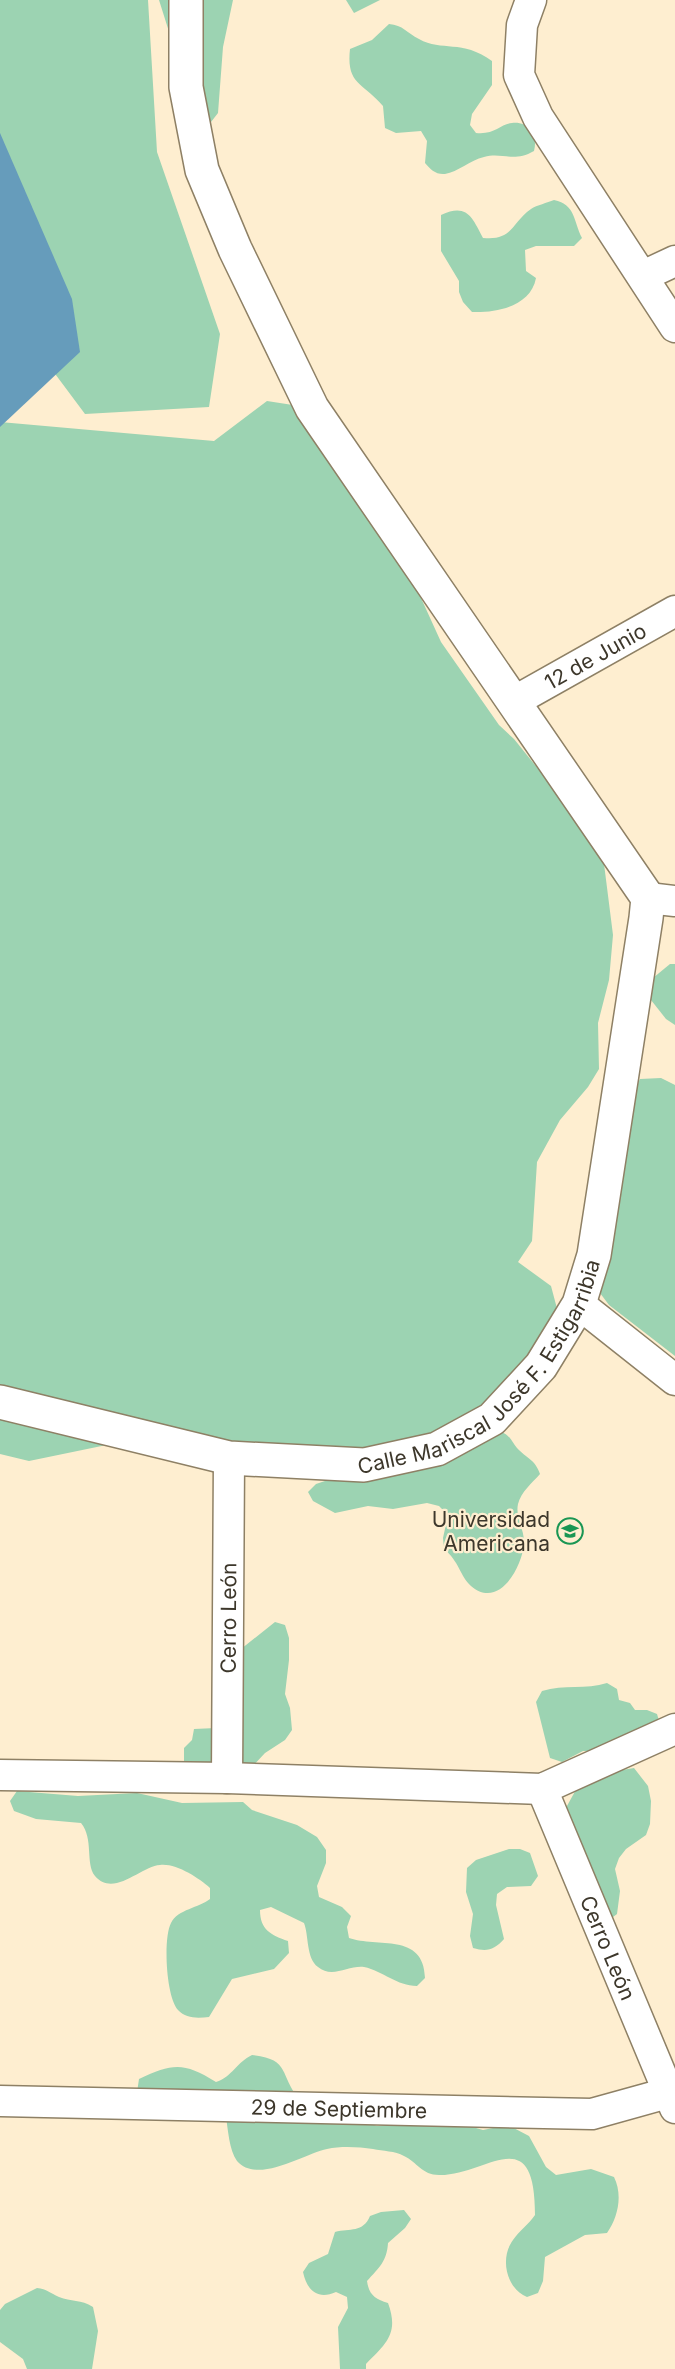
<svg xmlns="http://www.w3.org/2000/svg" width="675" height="2369" viewBox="0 0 675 2369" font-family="Inter,sans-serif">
  <rect width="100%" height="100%" fill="#feeed0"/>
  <!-- green -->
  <g fill="#9cd3b2">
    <path d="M0,0H148L157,152L220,334L209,407L85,414L0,300Z"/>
    <path d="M159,0H233L223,47L218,113L211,122L199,127Z"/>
    <path d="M346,0H380L354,13Z"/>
    <path d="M389,24C403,25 407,33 419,39C442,52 462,39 492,61V85L472,114L470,125L476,133C495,135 500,124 512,123C530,121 538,137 534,151C513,163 503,152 484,157C470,160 458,172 445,174C436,175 430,169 425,163L427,141L421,131L396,133L385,128L383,106C363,82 346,85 350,49L372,40Z"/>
    <path d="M554,200C576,205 573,220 582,238L574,246H536L525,250L526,271L536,278C531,306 497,313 472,312L463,302L459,292V281L441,251V215C467,203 472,217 483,238C513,241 511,223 531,209C537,205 547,203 554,200Z"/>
    <path d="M267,401L312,408L421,598L441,642L499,725L514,739L602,848L613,935L609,980L598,1023L599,1069L588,1087L560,1120L537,1162L532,1241L518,1262L551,1286L563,1331L531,1394L364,1465L121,1442L29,1461L0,1454V422L214,441Z"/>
    <path d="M670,964H675V1025L666,1019L651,1000L653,978Z"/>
    <path d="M661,1078L675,1085V1356L609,1305L594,1285L630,1098L640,1079Z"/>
    <path d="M499,1431C510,1435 510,1439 517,1448C526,1458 535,1459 540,1474C532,1483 521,1492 518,1504C515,1518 525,1530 524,1544C522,1567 499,1610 471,1586C460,1576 459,1561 444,1549L443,1538L448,1515L439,1506L427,1503L393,1509L368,1506L335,1513L313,1501L308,1492L316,1484L328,1480Z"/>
    <path d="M275,1622L285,1625L289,1638V1660L285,1694L290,1708L292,1730L285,1740L265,1753L250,1769L184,1767V1748L192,1740L194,1729L216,1728L241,1649Z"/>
    <path d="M607,1683L617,1689L619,1700L630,1703L635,1710H647L657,1714L660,1724L606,1751H583L562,1762L550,1758L536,1702L542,1691C564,1684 586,1690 607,1683Z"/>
    <path d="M634,1768L648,1786L651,1801L650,1824L646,1835L626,1849L619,1858L615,1869L620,1891L617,1914L609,1920L586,1916L575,1910L562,1815L578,1786L622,1770Z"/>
    <path d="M17,1791L78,1796L137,1793L182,1803L243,1802L252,1810L297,1825L317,1837L326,1850V1863L317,1886L319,1897L342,1907L351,1916L347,1927L349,1938C377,1948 424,1932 425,1978L417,1986C397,1986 383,1971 364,1967C349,1965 332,1979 318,1967C306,1958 309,1936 304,1923L271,1907L260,1910C260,1930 271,1935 288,1941L289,1953L274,1969L232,1979L209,2017C198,2018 186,2019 178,2010C166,1997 163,1938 171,1923C178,1909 199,1908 210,1899V1888C199,1878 176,1863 160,1865C141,1866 114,1898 95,1876C85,1863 94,1839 81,1823L36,1819L14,1811L10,1801Z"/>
    <path d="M509,1849H520L530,1853L538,1876L531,1886L507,1887L497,1894L496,1905L504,1939C494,1950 487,1952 473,1948L470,1936L473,1914L466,1892L467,1868L476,1860Z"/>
    <path d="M252,2055C291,2059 279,2075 299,2099L377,2126L448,2120L483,2130L508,2125L529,2136L546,2167L556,2175L591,2169L614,2177C623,2195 618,2217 607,2233L585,2235L545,2257L543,2281L538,2293L527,2297C507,2289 499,2259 513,2240C519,2231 529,2224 535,2215C535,2118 486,2176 439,2175C422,2175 417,2162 404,2156C395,2151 383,2151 373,2149C359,2147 341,2146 327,2149C305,2153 258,2185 237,2161C229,2150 228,2129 226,2117L142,2120L134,2112L139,2079C173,2063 184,2062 216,2082C232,2077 237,2062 252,2055Z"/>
    <path d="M404,2210L411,2219L405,2228L388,2243C387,2261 379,2268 367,2281C369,2295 375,2299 388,2303C399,2333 387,2343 366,2364V2369H340L338,2327L348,2308L347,2297L336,2292C318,2300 307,2291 303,2272L309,2263L328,2254L335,2232C350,2228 363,2233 370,2216L381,2212Z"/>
    <path d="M37,2288C47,2289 50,2293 59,2297C71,2302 81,2299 93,2307L98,2331L92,2369H27L23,2359L0,2342V2310L5,2304Z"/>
  </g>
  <!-- water -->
  <path fill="#669cbb" d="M0,133L72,299L80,352L0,427Z"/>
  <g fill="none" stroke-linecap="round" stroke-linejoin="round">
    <!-- minor casing -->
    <g stroke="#8e8065" stroke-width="33">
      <g id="minor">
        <path d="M531,0L522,25L519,75L538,117L675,327"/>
        <path d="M643,276L675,261"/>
        <path id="s1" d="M515,701L675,611"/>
        <path d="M648,898L675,901"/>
        <path d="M579,1304L675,1380"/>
        <path d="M0,1775L227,1778L542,1789L675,1729"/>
        <path id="s2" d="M227,1778L229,1458"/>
        <path id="s3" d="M542,1789L675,2108"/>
        <path id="s4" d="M0,2101L592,2114L675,2091"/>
      </g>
    </g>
    <!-- tertiary casing -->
    <g stroke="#8e8065" stroke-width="36">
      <g id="tertiary">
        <path id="s5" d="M0,1402L229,1458L364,1465L437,1449L492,1419L541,1366L579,1304L594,1255L646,918L648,898L312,408L235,249L202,170L186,87V0"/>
      </g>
    </g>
    <!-- minor -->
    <use href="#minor" stroke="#fff" stroke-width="30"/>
    <!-- tertiary -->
    <use href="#tertiary" stroke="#fff" stroke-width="33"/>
  </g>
  <!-- icons -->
  <defs>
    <g id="university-ring" transform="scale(1.35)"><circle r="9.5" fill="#feeed0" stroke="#1a9653" stroke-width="1.5"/><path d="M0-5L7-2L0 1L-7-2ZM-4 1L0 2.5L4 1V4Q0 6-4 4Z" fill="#1a9653"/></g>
  </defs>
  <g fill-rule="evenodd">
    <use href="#university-ring" x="570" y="1531"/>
  </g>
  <g text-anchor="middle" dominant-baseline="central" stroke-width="4.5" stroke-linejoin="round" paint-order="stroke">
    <!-- street labels -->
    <g font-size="21" fill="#3d372b" stroke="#feeed0">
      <text stroke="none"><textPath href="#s1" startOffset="92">12 de Junio</textPath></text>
      <text stroke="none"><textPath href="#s5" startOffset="532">Calle Mariscal José F. Estigarribia</textPath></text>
      <text stroke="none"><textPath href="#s2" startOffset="160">Cerro León</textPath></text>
      <text stroke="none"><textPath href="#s3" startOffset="172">Cerro León</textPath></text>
      <text stroke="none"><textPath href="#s4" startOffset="339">29 de Septiembre</textPath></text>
    </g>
    <!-- poi labels -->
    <g font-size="21" fill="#3d372b" stroke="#feeed0" text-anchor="end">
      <text x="550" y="1519">Universidad<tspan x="550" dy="24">Americana</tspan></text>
    </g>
  </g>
</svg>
